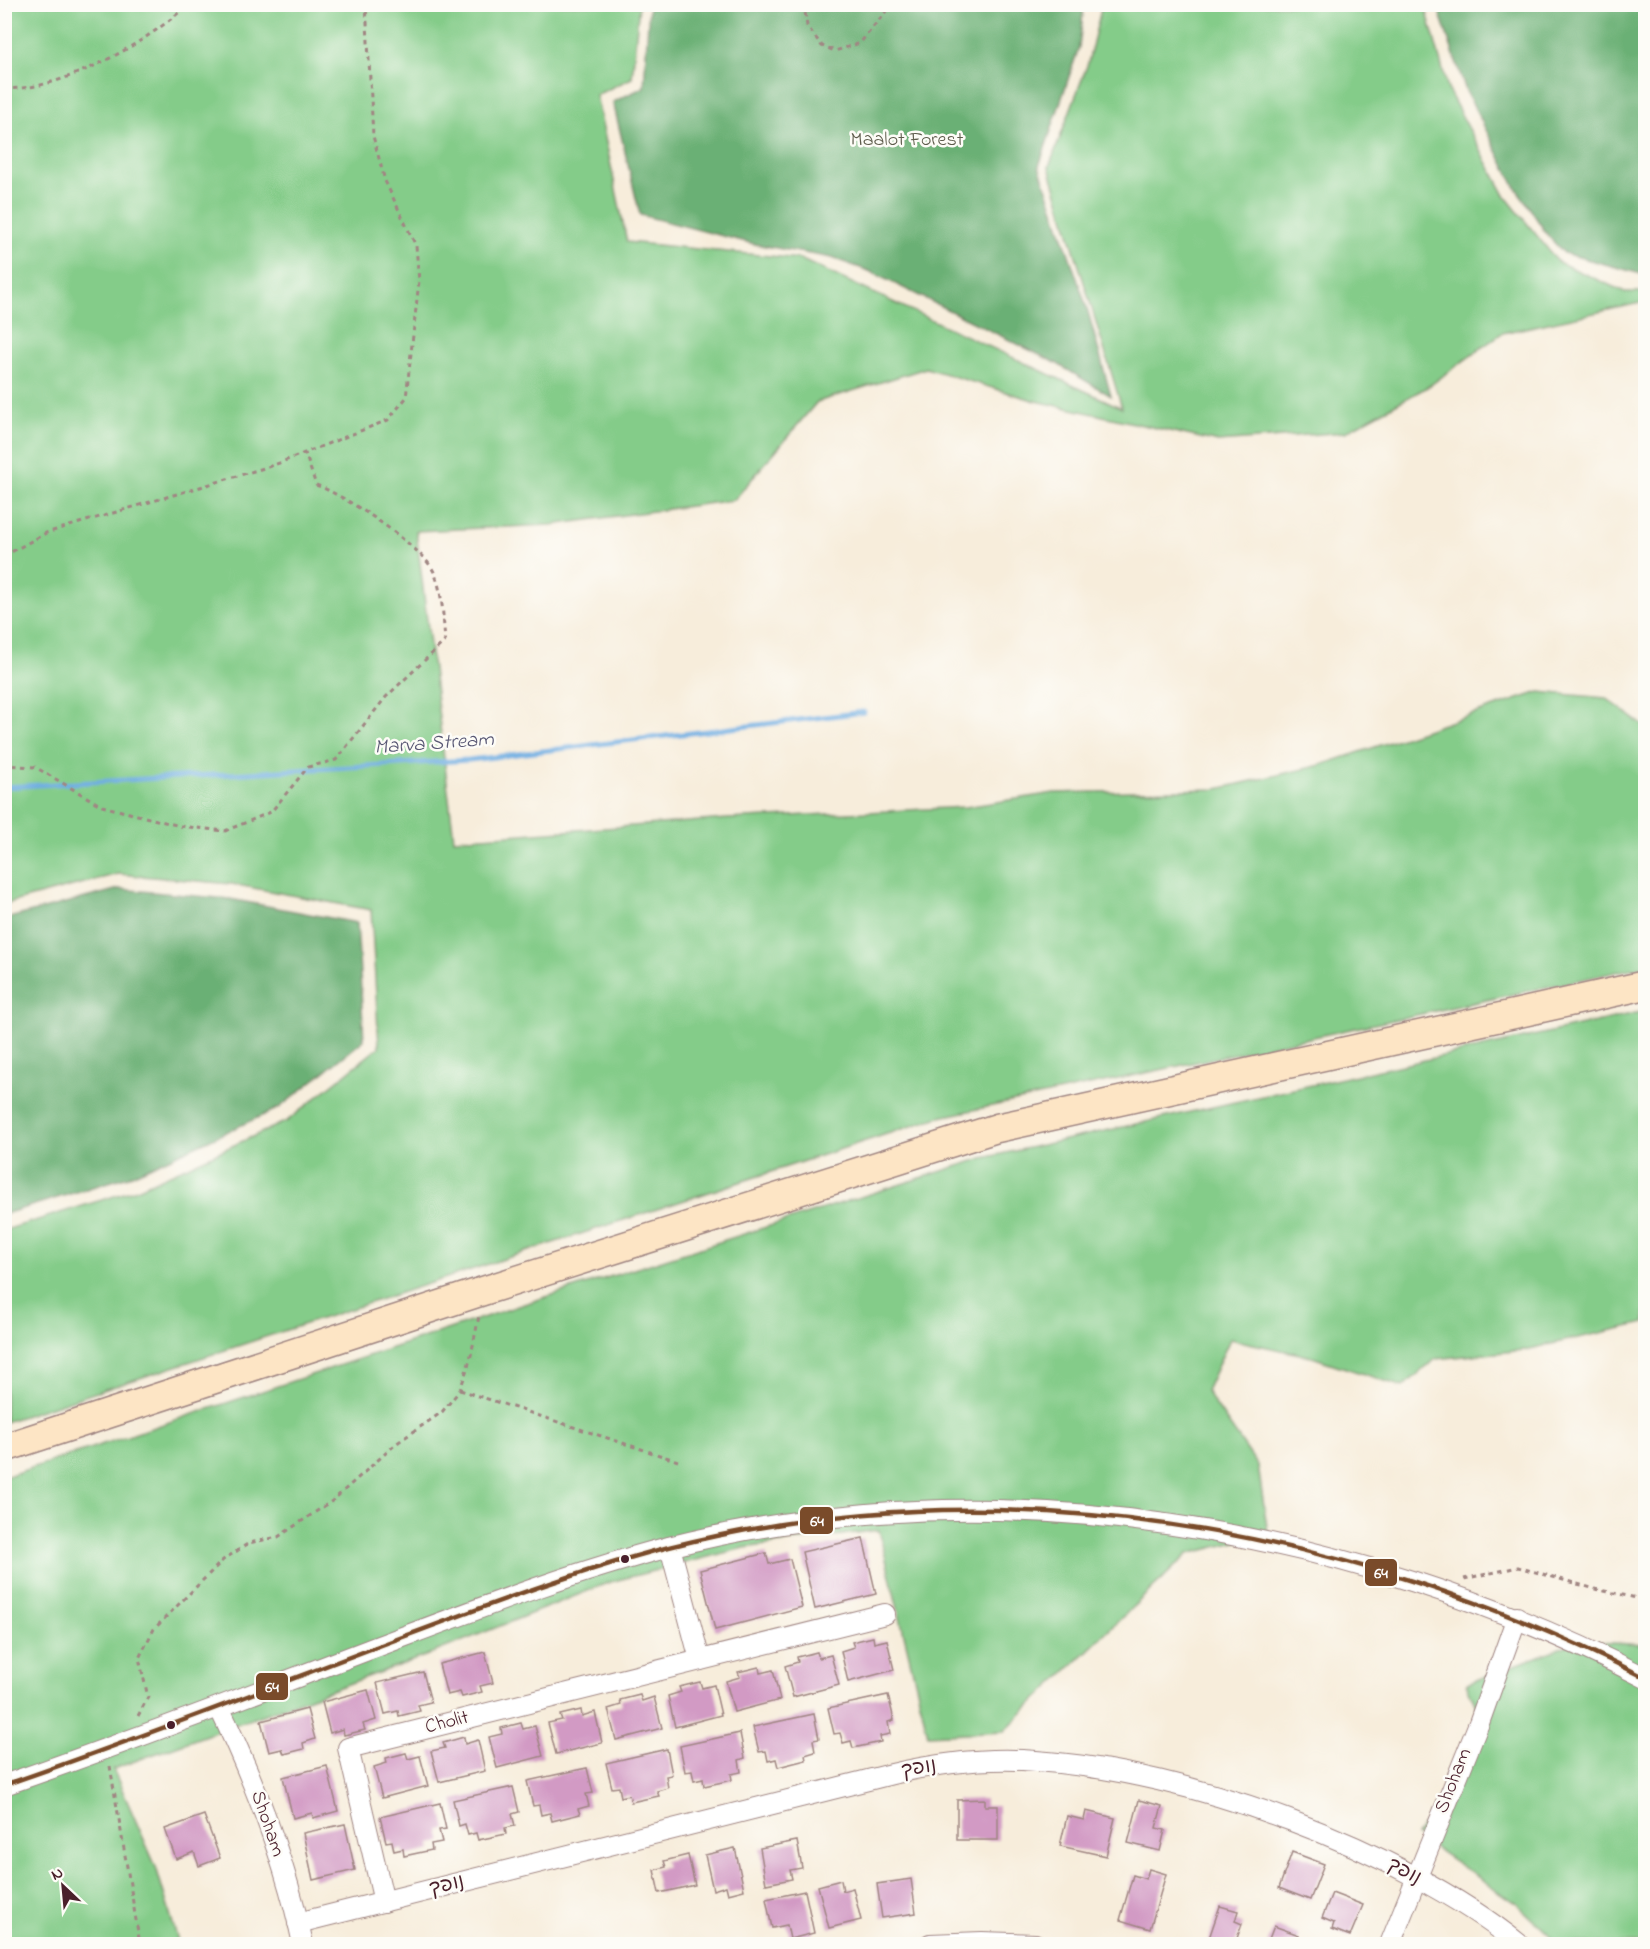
<svg xmlns="http://www.w3.org/2000/svg" width="1650" height="1949" viewBox="0 0 1650 1949" font-family="'Indie Flower','Playpen Sans Hebrew',sans-serif">
  <rect width="100%" height="100%" fill="#fdfcf7"/>
  <filter id="ink" filterUnits="userSpaceOnUse"><feTurbulence type="fractalNoise" baseFrequency=".0167" numOctaves="2"/><feDisplacementMap in="SourceGraphic" scale="12" xChannelSelector="R" yChannelSelector="G"/><feConvolveMatrix kernelMatrix="1 2 1 2 8 2 1 2 1" color-interpolation-filters="sRGB"/></filter>
  <filter id="wash" filterUnits="userSpaceOnUse"><feTurbulence type="fractalNoise" baseFrequency=".008" numOctaves="4" result="noise"/><feDisplacementMap in="SourceGraphic" scale="24" xChannelSelector="R" yChannelSelector="G"/><feGaussianBlur stdDeviation="1.35" result="paint"/><feColorMatrix in="noise" values="0 0 0 0 0 0 0 0 0 0 0 0 0 0 0 0 0 1.4 0 .05"/><feComposite in="paint" operator="in"/></filter>
  <g filter="url(#wash)">
    <rect width="100%" height="100%" fill="#f7eddb"/>
    <!-- green -->
    <g fill="#84cc89" stroke="#67765a" stroke-width="1.5">
      <path d="M5,4L639,5L632,78L596,95L627,242L800,259L1122,408L1049,167L1088,63L1102,5H1425L1449,92L1506,197L1558,262L1625,292H1645V302L1502,333L1429,386L1345,432L1218,442L1036,401L926,368L817,402L734,500L551,525L416,531L454,839L728,819L966,807L1054,793L1217,789L1321,765L1539,692L1606,698L1645,727V966L936,1118L5,1422V1230L137,1189L287,1121L379,1047L371,910L232,884L118,874L5,904Z"/>
      <path d="M1645,1011V1323L1525,1350L1435,1359L1403,1387L1309,1356L1230,1339L1206,1391L1258,1466L1268,1534L1188,1554L1004,1731L928,1735L879,1530L744,1548L610,1582L425,1656L113,1769L156,1867L179,1944H5L4,1477L521,1305L983,1158Z"/>
      <path d="M1578,1641L1645,1645V1944H1559L1516,1903L1416,1835L1488,1733L1466,1684Z"/>
    </g>
    <!-- forest -->
    <g fill="#6bb075" stroke="#5a6850" stroke-width="1.5">
      <path d="M649,5H1084L1079,47L1039,166L1087,308L1111,396L1056,363L869,271L832,258L754,244L640,215L613,102L644,87Z"/>
      <path d="M1437,5H1645V275L1564,253L1548,236L1515,186L1466,91Z"/>
      <path d="M119,889L230,899L357,923L364,1040L279,1108L132,1175L5,1214V919Z"/>
    </g>
    <g fill="none" stroke-linecap="round" stroke-linejoin="round">
      <!-- stream -->
      <path stroke="#70aee2" stroke-width="5" d="M4,787L469,760L864,712"/>
    </g>
    <g id="blocks">
      <!-- building -->
      <g fill="#d29ac4">
        <path d="M863,1538L876,1594L815,1609L802,1552Z"/>
        <path d="M766,1553L769,1564L790,1559L802,1607L715,1630L700,1570Z"/>
        <path d="M873,1637L874,1643L887,1640L894,1670L848,1682L841,1651L854,1647L852,1642Z"/>
        <path d="M485,1652L493,1683L480,1686L482,1692L462,1697L460,1692L447,1695L439,1664Z"/>
        <path d="M817,1652L819,1658L831,1655L839,1685L793,1697L785,1666L798,1662L797,1657Z"/>
        <path d="M759,1667L760,1673L773,1670L780,1700L734,1712L726,1681L740,1677L738,1672Z"/>
        <path d="M423,1672L431,1702L418,1705L420,1711L399,1716L398,1711L385,1714L377,1683Z"/>
        <path d="M700,1682L702,1688L714,1685L721,1715L675,1727L668,1696L681,1692L679,1687Z"/>
        <path d="M368,1690L376,1720L363,1724L365,1730L344,1735L343,1729L330,1733L322,1702Z"/>
        <path d="M640,1695L642,1701L654,1697L662,1728L616,1740L608,1709L621,1705L620,1700Z"/>
        <path d="M888,1695L894,1720L888,1722L890,1734L880,1736L881,1742L853,1748L851,1741L843,1743L840,1733L834,1734L828,1708Z"/>
        <path d="M307,1709L315,1739L303,1743L304,1749L284,1754L282,1749L269,1752L261,1721Z"/>
        <path d="M581,1710L582,1716L595,1712L602,1743L556,1754L548,1723L562,1720L560,1715Z"/>
        <path d="M814,1714L819,1739L813,1740L815,1752L805,1755L806,1760L778,1767L776,1759L768,1761L766,1751L759,1752L753,1727Z"/>
        <path d="M521,1723L523,1729L535,1726L543,1756L497,1768L489,1737L502,1734L501,1728Z"/>
        <path d="M740,1733L745,1758L739,1760L741,1772L731,1774L732,1780L704,1786L703,1779L694,1781L692,1771L685,1772L680,1746Z"/>
        <path d="M464,1737L465,1744L478,1740L485,1771L439,1782L431,1751L445,1748L443,1743Z"/>
        <path d="M667,1749L672,1775L666,1776L668,1788L657,1791L659,1796L631,1802L629,1795L621,1797L619,1787L612,1788L606,1763Z"/>
        <path d="M406,1753L408,1759L420,1756L428,1786L382,1798L374,1767L387,1763L386,1758Z"/>
        <path d="M327,1766L338,1811L313,1818L312,1813L293,1818L283,1777Z"/>
        <path d="M587,1768L593,1793L586,1794L589,1806L578,1809L580,1814L552,1821L550,1813L541,1815L539,1805L533,1806L527,1781Z"/>
        <path d="M513,1787L519,1812L512,1814L515,1826L505,1828L506,1834L478,1840L476,1833L468,1835L465,1824L459,1826L453,1800Z"/>
        <path d="M985,1799V1806H998V1840H957V1800Z"/>
        <path d="M1139,1800L1162,1806L1156,1828L1165,1830L1160,1851L1128,1843Z"/>
        <path d="M440,1803L446,1829L439,1830L442,1842L431,1844L432,1850L404,1856L403,1849L394,1851L392,1841L386,1842L380,1817Z"/>
        <path d="M1086,1811L1115,1818L1106,1856L1060,1846L1067,1816L1084,1820Z"/>
        <path d="M204,1815L220,1858L199,1866L194,1852L176,1859L165,1829Z"/>
        <path d="M345,1824L355,1870L313,1880L303,1833Z"/>
        <path d="M797,1841L802,1868L790,1870L792,1879L766,1884L760,1848Z"/>
        <path d="M735,1848L744,1890L728,1894L726,1886L713,1890L705,1855Z"/>
        <path d="M1292,1852L1324,1864L1310,1900L1279,1888Z"/>
        <path d="M688,1855L695,1885L659,1893L654,1870L666,1867L664,1861Z"/>
        <path d="M1149,1869L1166,1874L1150,1929L1120,1920L1133,1875L1146,1879Z"/>
        <path d="M911,1879L916,1913L882,1918L877,1884Z"/>
        <path d="M841,1880L843,1891L853,1888L861,1920L829,1928L818,1886Z"/>
        <path d="M805,1891L814,1933L790,1939L787,1925L772,1928L766,1899Z"/>
        <path d="M1332,1893L1363,1905L1350,1936L1332,1929L1334,1923L1322,1918Z"/>
        <path d="M1220,1906L1238,1911L1235,1921L1242,1924L1235,1944H1207Z"/>
        <path d="M1274,1926L1299,1935L1295,1944H1267Z"/>
      </g>
    </g>
  </g>
  <g filter="url(#ink)">
    <use href="#blocks" fill-opacity="0" stroke="#a08683" stroke-width="1.5"/>
    <g fill="none" stroke-linecap="round" stroke-linejoin="round">
      <!-- minor casing -->
      <g stroke="#a08683" stroke-width="22">
        <g id="minor">
          <path d="M670,1547L700,1660"/>
          <path d="M219,1707C255,1783 286,1862 303,1944"/>
          <path d="M4,1785C127,1743 247,1696 368,1650C467,1613 566,1574 669,1547C994,1464 1350,1526 1646,1678"/>
          <path d="M384,1902L348,1748L885,1614"/>
          <path d="M298,1923L892,1774C939,1763 987,1757 1036,1761C1188,1771 1400,1848 1519,1944"/>
          <path d="M930,1944L982,1942L1035,1944"/>
          <path d="M1390,1944L1479,1723L1517,1617"/>
        </g>
      </g>
      <!-- secondary casing -->
      <g stroke="#a08683" stroke-width="31">
        <path id="secondary" d="M4,1448L483,1291L997,1128L1646,985"/>
      </g>
      <!-- path -->
      <g stroke="#a08683" stroke-width="3" stroke-dasharray="4.5 4.5" stroke-linecap="butt">
        <path d="M804,4L807,26L822,46L835,51L860,43L892,4"/>
        <path d="M4,88C57,94 151,41 188,4"/>
        <path d="M4,556L46,533L274,465L388,420L406,398L419,281L416,246L385,181L373,136L366,4"/>
        <path d="M4,765L35,767L102,806L180,826L225,831L271,812L308,767L336,760L386,697L445,641C443,619 443,593 434,572C422,546 344,495 316,485L305,453"/>
        <path d="M460,1390L678,1461"/>
        <path d="M1464,1579L1518,1567L1595,1589L1646,1600"/>
        <path d="M138,1716L148,1697L139,1658L154,1629L223,1560L249,1543L278,1537L332,1501L397,1443L442,1412L460,1390L470,1360L479,1316"/>
        <path d="M110,1766L140,1944"/>
      </g>
      <!-- minor -->
      <use href="#minor" stroke="#fff" stroke-width="20"/>
      <!-- secondary -->
      <use href="#secondary" stroke="#fde5c5" stroke-width="28"/>
      <!-- bus-1 casing -->
      <g stroke="#fdfcf7" stroke-width="9">
        <path id="bus-1" d="M4,1785C127,1743 247,1696 368,1650C467,1613 566,1574 669,1547C994,1464 1350,1526 1646,1678"/>
      </g>
      <!-- bus-1 -->
      <use href="#bus-1" stroke="#7a4b2a" stroke-width="4.5"/>
    </g>
  </g>
  <!-- markers -->
  <g fill="#4a1f2b" stroke="#fdfcf7" stroke-width="2">
    <circle cx="625" cy="1559" r="5"/>
    <circle cx="171" cy="1725" r="5"/>
  </g>
  <g text-anchor="middle" dominant-baseline="central" stroke-width="5" stroke-linejoin="round" paint-order="stroke">
    <!-- park labels -->
    <g font-size="20" fill="#5e5c4c" stroke="#fdfcf7">
      <text x="907" y="140">Maalot Forest</text>
    </g>
    <!-- street labels -->
    <g font-size="20" fill="#4a1f2b" stroke="#fdfcf7">
      <text transform="translate(447 1723) rotate(-14)">Cholit</text>
      <text transform="translate(919 1769) rotate(-10)">נופך</text>
      <text transform="translate(1454 1781) rotate(-68)">Shoham</text>
      <text transform="translate(267 1824) rotate(71)">Shoham</text>
      <text transform="translate(1404 1872) rotate(28)">נופך</text>
      <text transform="translate(447 1886) rotate(-14)">נופך</text>
    </g>
    <!-- water labels -->
    <g font-size="21" font-style="italic" fill="#595874" stroke="#fdfcf7">
      <text transform="translate(434 744) rotate(-4)">Marva Stream</text>
    </g>
  </g>
  <g stroke="#fdfcf7" stroke-width="2">
    <rect x="799" y="1506" width="35" height="29" rx="6" fill="#7a4b2a"/>
    <rect x="1364" y="1558" width="34" height="29" rx="6" fill="#7a4b2a"/>
    <rect x="255" y="1672" width="34" height="29" rx="6" fill="#7a4b2a"/>
  </g>
  <g font-size="16" text-anchor="middle" font-weight="bold" fill="#fff">
    <text x="817" y="1526">64</text>
    <text x="1381" y="1578">64</text>
    <text x="272" y="1692">64</text>
  </g>
  <!-- margin -->
  <rect width="1650" height="1949" fill="none" stroke="#fdfcf7" stroke-width="24"/>
  <!-- north arrow -->
  <g transform="translate(63 1886) rotate(334)" stroke="#fdfcf7" stroke-width="4.5" paint-order="stroke">
  <path d="M0-4.5L10 22L0 15L-10 22Z" fill="#4a1f2b"/>
  <text y="-9" font-size="16" font-weight="bold" text-anchor="middle" fill="#4a1f2b">N</text>
  </g>
</svg>
